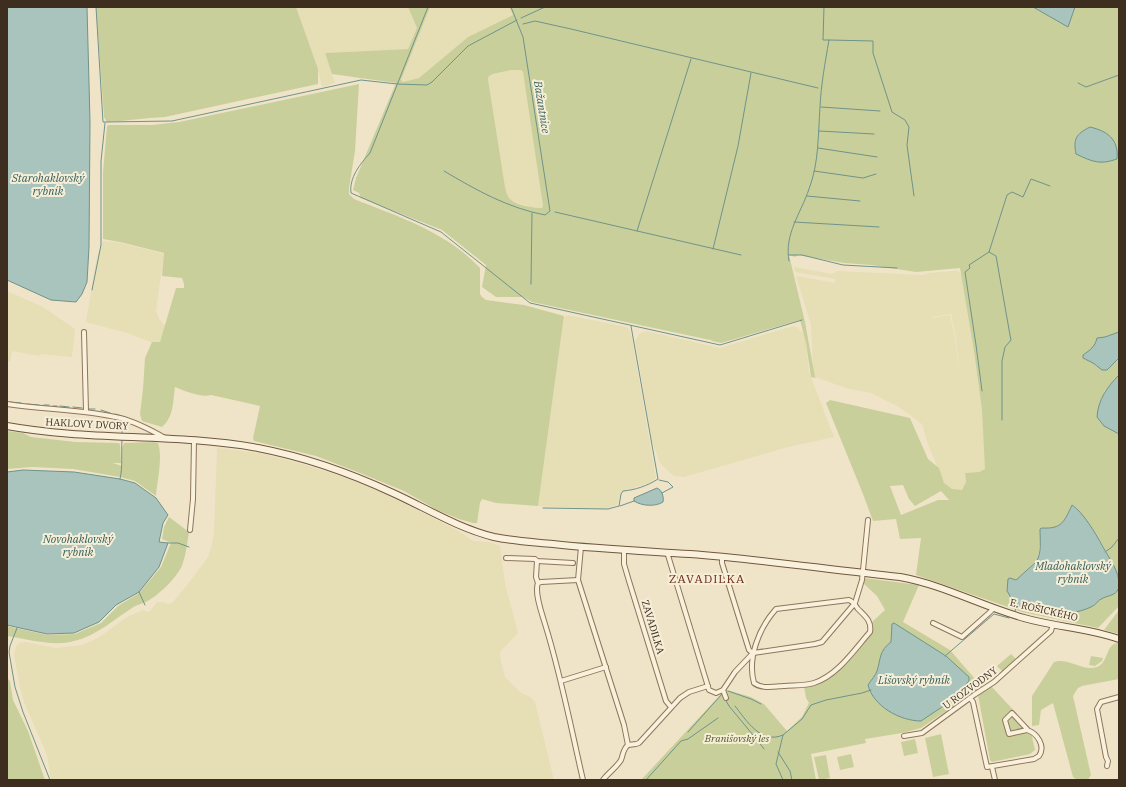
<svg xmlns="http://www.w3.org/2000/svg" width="1126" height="787" viewBox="0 0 1126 787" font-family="'IBM Plex Serif',serif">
  <rect width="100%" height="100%" fill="#f0e4c8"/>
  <!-- farmland -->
  <g fill="#e6deb5" fill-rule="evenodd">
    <path d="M296,7H408L417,28L408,49L325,53L335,83L322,87L317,67Z"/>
    <path d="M430,7H509L513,15L468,37L419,78L403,82L401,81Z"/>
    <path d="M511,70H521L523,72L539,177L543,206L542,208L531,207L512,201L507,195L505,187L488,79L489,76L493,74Z"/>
    <path d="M103,241L116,242L141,248L164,254L156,311L159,319L165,326L160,342H151L127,333L86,322L97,256Z"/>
    <path d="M794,267L832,274L837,271L923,275L929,273L953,271H958L962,275L974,351L982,410L985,457V469L979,472L965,473L966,482L962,490H952L944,483L928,444L922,424L899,407L871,393L849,389L815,377L813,368L811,325L796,276L835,283V279L795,272ZM951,314L956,338L960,381L955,338L950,315L933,318L932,317Z"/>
    <path d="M7,291L43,307L75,329L72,357L40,354L39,356L12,351L10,362L7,361Z"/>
    <path d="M567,315L627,327L630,331L632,338L656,478L650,483L621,492L617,505L604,509L538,506L564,318Z"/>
    <path d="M793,326L798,328L804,334L806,343L809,372L834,437L788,447L684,477L674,476L668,471L660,463L652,441L635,341L640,333L646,331L720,348Z"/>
    <path d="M217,448L259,453L292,461L341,476L383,493L459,531L473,541L489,542L500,546L505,583L518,633L501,651L500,653L501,661L505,677L521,693L530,697L535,702L554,780H51L47,755L24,702L20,688L14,655L16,646L19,643L26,642L55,648L82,645L98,638L127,617L143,610L148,612L150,611L157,602H163L167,604L172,603L188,584L208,557L211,548L214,534Z"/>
  </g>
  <!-- green -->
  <g fill="#c9cf9b" fill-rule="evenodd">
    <path d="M96,7H296L318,69V84L165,117C145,118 126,121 107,122L104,117Z"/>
    <path d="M408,7H430L401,80L403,82L419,78L468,37L513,15L509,7H1033L1068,27L1075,7H1119V332L1105,337L1097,338L1095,345L1083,358L1093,363L1097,367L1117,361L1119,358V375L1104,392V426L1119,434V580C1115,564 1086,513 1072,505C1063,522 1063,529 1042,528L1038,559L1018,579L1016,580L1010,578L1007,591L1016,606C1041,611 1068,619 1092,606C1096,605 1098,601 1101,599C1108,595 1115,596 1119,588V606L1098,628L1022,612L916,575L921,538L900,539L896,519L873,521L863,494L826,403L830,400L910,418L928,459L939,468L944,483L952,489L962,490L966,482L965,473L979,472L985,469L982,410L974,351L960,268L916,272L871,265L844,263L798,255L795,257L789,255L805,322L815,377L816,378L811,377L806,343L800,320L721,343L712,341L710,339V340L532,302L523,297H496L482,287L486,265L442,230L361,198L359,193L353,190L356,178L396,83L332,74L325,53L408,49L417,28ZM511,70H521L523,72L543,206L542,208C534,208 515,205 510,199C507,196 506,191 505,187L488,79L489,76L493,74ZM903,485L909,499L915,506L941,491L949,500H938L901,515L890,486Z"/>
    <path d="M359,84L355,151L349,188V194L354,199C399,217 445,231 480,268V294L482,297L486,300L524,305L564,316L538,506L496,503L482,499L480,503L477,523H473L459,519L437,510L404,491L360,473L316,456L254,441L253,438L260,406L211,395C202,398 184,391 175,387C173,400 174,417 162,427L142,421L140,414L143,389L145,358L152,342H160L176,288H184V284L182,278L162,276L164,253L120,242L103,239V172L107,126L109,125H152L179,122Z"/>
    <path d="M7,431L23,433L31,437L76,442L118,443L120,444L121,463H113L122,466V448L124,443L154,442L158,443C163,458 157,481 156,496L135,481L120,477L73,469L32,467L7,469Z"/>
    <path d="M169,517L189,532C187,543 186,557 181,568C174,580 159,595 146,602C141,604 136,605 132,608C113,620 96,636 74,641C53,647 28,639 7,636V626L47,635L75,634L101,623L118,606L139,593L161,567L171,543L162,539L164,527Z"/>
    <path d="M864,578L919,585L903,622L950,650L982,687L921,728L902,733L865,739L866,743L811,754L816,780H641L721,694L727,690L751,697L764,704L787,731L802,717L809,703L806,698L804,686L824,681L842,666L870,634L872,622L885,610L877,596L863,583ZM894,623L946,656L930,714L921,721L868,685C871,680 876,676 877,671C881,658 879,651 891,643L892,628Z"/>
    <path d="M1119,610V634L1104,630Z"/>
    <path d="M1119,643V679L1082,686L1078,688L1073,696L1091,775L1088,780H1077L1073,777L1053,703L1041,710L1039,725L1032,726V696L1054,662C1068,657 1083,672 1097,667C1109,663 1105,643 1119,643Z"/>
    <path d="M1011,654L1017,660L1003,672L997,666Z"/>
    <path d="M1091,656L1103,658L1102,661L1095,666L1089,665Z"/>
    <path d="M7,678L10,681L13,700L28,731L45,780H7Z"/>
    <path d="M991,686L1030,728L1035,750L1030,754L992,762L990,760L978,695Z"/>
    <path d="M941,734L949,774L933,777L925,738Z"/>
    <path d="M915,739L918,753L904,756L901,742Z"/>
    <path d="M851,754L854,767L840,770L837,757Z"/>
    <path d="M826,755L830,778L819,780L814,757Z"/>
  </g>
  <!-- water -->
  <g fill="#a9c4bc" stroke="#6f938a">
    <path d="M7,7H87L90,122L89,247L87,282L82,294L76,302L51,300L7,280Z"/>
    <path d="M1033,7H1075L1068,27Z"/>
    <path d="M1090,127C1107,131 1119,139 1117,159C1100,165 1093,162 1076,154C1073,139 1076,134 1090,127Z"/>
    <path d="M1119,332V358L1107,370H1102L1093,363L1083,358V355C1090,350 1095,347 1097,338L1105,337Z"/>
    <path d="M1119,375V434L1104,426L1097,417C1098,400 1107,387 1119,375Z"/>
    <path d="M23,470L74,472L120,479L135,483L156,498L168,515L163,523L159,542L168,543L159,567L139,592L116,605L99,622L74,633L47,634L7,625V472Z"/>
    <path d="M657,488C662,490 664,497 663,502C655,507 642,506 634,501V498Z"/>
    <path d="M1072,505C1083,512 1096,534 1103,547C1109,558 1120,572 1119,586C1118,595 1110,595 1103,598C1098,600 1096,605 1091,607C1065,619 1043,611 1016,606L1007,591L1008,579L1010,578L1016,580L1036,562C1042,554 1040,539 1040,529L1042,528C1062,529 1064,522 1072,505Z"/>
    <path d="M894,623L946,656L969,677V681L945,705L921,721C900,721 873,706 868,685C871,680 876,675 877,671C881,658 879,651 891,642L892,624Z"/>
  </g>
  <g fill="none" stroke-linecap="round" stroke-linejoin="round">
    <!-- stream -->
    <g stroke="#6f938a" stroke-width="1">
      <path d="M96,7L103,122H105L172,121L361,80L397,84L427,85L432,82L468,46L517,20"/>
      <path d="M428,7L370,153C360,164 349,178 351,193L441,232L530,303L720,345L802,320"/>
      <path d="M521,18L545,7"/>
      <path d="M523,24L535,21L571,29L818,88"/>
      <path d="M829,40L873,41V53L892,112L905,120L909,127L907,145L914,196"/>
      <path d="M1078,83L1086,87L1119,75"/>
      <path d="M821,107L880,111"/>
      <path d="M819,131L874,134"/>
      <path d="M818,148L877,157"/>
      <path d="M444,171C476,190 508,208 545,215L550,211L523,37L511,7"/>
      <path d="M814,171L863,178L876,174"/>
      <path d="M807,196L860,201"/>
      <path d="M555,212L741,255"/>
      <path d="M794,222L879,227"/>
      <path d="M637,231L691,59"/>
      <path d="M713,249L738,146L751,73"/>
      <path d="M789,255H802L843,265L897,268"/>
      <path d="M789,261C784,234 801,213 809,189C819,163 818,135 820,107C821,85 825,63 829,40H823L824,7"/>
      <path d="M531,284L532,213"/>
      <path d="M92,290L101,245V161L105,123"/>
      <path d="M982,391L976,345L965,272L970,268L969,265L989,252"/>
      <path d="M10,402L21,403"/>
      <path d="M27,404L39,405"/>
      <path d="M44,405H49"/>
      <path d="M53,406H57"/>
      <path d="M60,406L69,407"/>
      <path d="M73,407L82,408"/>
      <path d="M89,409H95"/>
      <path d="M101,410L110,413"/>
      <path d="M115,414L122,416"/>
      <path d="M1002,420V361L1005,347L1011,340L1010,335L996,256L989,252L1007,195L1012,192L1023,197L1031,179L1050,186"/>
      <path d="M122,433V421"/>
      <path d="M120,479C123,467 121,453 122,440"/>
      <path d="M659,480L668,482L673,487L662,493"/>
      <path d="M620,506L634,501"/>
      <path d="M543,508L608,509L619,506L621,494L623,491C635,490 647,486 658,479L631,326"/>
      <path d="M168,543H178L189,547"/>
      <path d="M1105,552L1112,547L1119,538"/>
      <path d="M139,592L145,605"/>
      <path d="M1015,611L1017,605"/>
      <path d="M17,628L10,646L9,652L15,687L23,712L50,780"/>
      <path d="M945,656L994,614L1009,618"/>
      <path d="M728,691L751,699L761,704"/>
      <path d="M725,699L729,706L753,735"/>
      <path d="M735,706C746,720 761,745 783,735"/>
      <path d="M688,732L722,694"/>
      <path d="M755,737L764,749"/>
      <path d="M778,752L790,771L792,780"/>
      <path d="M646,780L681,741L688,739L718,718"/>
      <path d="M783,780L776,764L783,735L802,719L811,705L826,700L862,693L871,690"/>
    </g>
    <!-- street casing -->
    <g stroke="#8d765c" stroke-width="6">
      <g id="street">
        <path d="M84,332L86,411"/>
        <path d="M7,404C45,410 83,409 120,418C136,422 151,430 165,438"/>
        <path d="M190,530L193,499L194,440"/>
        <path d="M581,547L578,580L624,725L628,745C623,749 623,755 621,760C616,768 608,773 603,780"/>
        <path d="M624,550V564L629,581L666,701L671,707"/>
        <path d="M667,552L709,690L716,693L723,690L735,672L753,653L815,644L822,642L855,603L862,580L868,520"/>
        <path d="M722,557V563L749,650L753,653"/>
        <path d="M506,558L535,559L537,561L573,563"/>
        <path d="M537,561L536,577L538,583"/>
        <path d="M578,580L541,582L538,583C534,592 542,614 545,624C561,675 571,728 583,780"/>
        <path d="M849,600C854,602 855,605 858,609C865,616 872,621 870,632C854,650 838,675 814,683C805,686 793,685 783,686C773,687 762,689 754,683C747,658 759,628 776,609Z"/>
        <path d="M933,623L962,637L989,613L994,608"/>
        <path d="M561,681L606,667"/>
        <path d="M723,690L726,698"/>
        <path d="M970,698L973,702L987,767L1034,759L1039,756C1046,746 1037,733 1027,730"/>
        <path d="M1012,713L1027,729V730L1009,734L1005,720Z"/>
        <path d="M904,736L922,733L974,695L994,682L1051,631L1053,624"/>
        <path d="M628,745L636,744L639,743L680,698L689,692L708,686"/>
        <path d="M1107,766L1108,761L1106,757L1097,709L1101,702L1119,697"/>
        <path d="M992,767L995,780"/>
      </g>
    </g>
    <!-- secondary casing -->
    <g stroke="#6f573f" stroke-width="8">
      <path id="secondary" d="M7,426C90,441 175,433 258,448C305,457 350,473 393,493C426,508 458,528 494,537C513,541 533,542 553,544C598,549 644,551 690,554C760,559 830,570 900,577C944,585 981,606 1024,618C1055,627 1088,628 1119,639"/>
    </g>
    <!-- street -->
    <use href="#street" stroke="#faf1dc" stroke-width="4"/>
    <!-- secondary -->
    <use href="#secondary" stroke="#faf1dc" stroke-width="6"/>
  </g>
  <g text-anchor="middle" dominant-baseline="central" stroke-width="4" stroke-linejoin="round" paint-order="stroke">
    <!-- street labels -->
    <g font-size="10" fill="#3d2e20" stroke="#f7eed8">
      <text transform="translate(87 424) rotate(3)">HAKLOVY DVORY</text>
      <text transform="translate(1044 610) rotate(13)">E. ROŠICKÉHO</text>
      <text transform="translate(653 627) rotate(73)">ZAVADILKA</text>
      <text transform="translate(970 688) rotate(-36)">U ROZVODNY</text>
    </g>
    <!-- park labels -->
    <g font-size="10" font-style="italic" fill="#4d5a26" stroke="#f7eed8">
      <text x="737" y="738">Branišovský les</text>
    </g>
    <!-- water labels -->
    <g font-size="11" font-style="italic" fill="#2f5d5a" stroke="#f7eed8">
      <text transform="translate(542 107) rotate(81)">Bažantnice</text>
      <text x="48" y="178">Starohaklovský<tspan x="48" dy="13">rybník</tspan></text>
      <text x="78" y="539">Novohaklovský<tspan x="78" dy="13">rybník</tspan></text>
      <text x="1073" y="566">Mladohaklovský<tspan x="1073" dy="13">rybník</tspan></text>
      <text x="914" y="680">Lišovský rybník</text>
    </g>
    <!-- quarter labels -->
    <g font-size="12" letter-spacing="1" fill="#6b2e1e" stroke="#f7eed8">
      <text x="707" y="578">ZAVADILKA</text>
    </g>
  </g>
  <!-- border -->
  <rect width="1126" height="787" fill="none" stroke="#3d2e20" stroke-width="16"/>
</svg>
